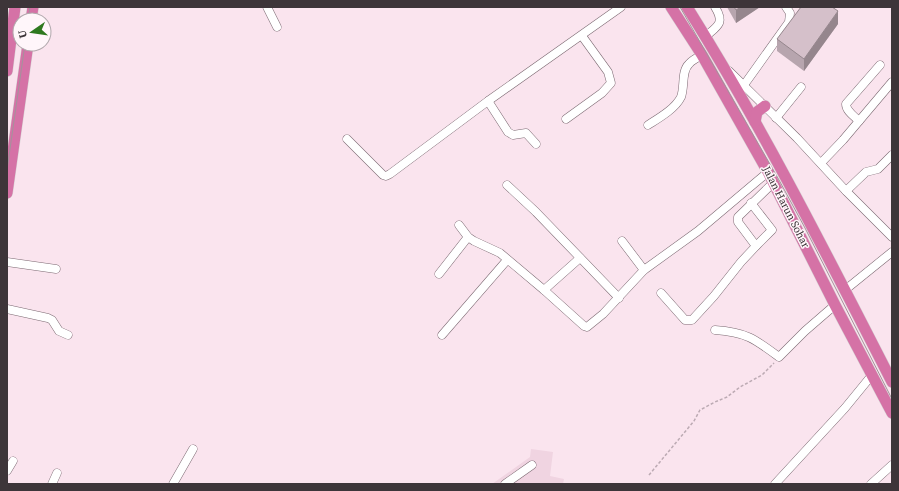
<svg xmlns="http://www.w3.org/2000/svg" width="899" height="491" viewBox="0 0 899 491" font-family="'Source Serif 4',serif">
  <rect width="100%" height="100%" fill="#fae4ee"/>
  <!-- built -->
  <path fill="#f0d4e1" d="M531,449L553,452L550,476L564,479L563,484H492L530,457Z"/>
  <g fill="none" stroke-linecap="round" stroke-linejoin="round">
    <!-- minor casing -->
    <g stroke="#7c6972" stroke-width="9">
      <g id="minor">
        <path d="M267,7L277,27"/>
        <path d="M706,36C718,26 725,23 715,7"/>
        <path d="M729,71L797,138L846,191L892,237"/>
        <path d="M744,85L789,22L790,13L786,7"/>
        <path d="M488,101L508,132L513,135L526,133L536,144"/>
        <path d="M776,118L801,87"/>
        <path d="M566,119L602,93L611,83L608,72L582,36"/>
        <path d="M859,121C854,116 846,111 846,104L880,65"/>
        <path d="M648,125C659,118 675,109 681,97C685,87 681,71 689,64C692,60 697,58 702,55"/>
        <path d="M347,139L383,175L386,176L390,174L488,101L621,7"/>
        <path d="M821,163L843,140L892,82"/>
        <path d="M507,185L536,212L619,298"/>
        <path d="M846,191L866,172L878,169L892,155"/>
        <path d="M751,203L772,230L756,246"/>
        <path d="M459,225L468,237L474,241L500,253L544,290L584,326L587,327L603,314L644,270L698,231L768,172"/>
        <path d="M622,241L644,270"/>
        <path d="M7,262L56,269"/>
        <path d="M439,274L468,237"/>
        <path d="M544,290L580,258"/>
        <path d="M845,290L892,252"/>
        <path d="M661,293L685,320H692L714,296L741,262L756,246L738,222V217L773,183"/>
        <path d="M7,309L48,318L52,320L59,331L68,335"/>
        <path d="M715,330C746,332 755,339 779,357L805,331L835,305"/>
        <path d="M442,335L507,260"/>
        <path d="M7,471L13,461"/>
        <path d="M52,484L57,473"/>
        <path d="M173,484L193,449"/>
        <path d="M505,484L532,465"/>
        <path d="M775,484L845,408L872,375"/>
        <path d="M871,484L892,465"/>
      </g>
    </g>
    <!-- highway casing -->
    <g stroke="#d4d3d3" stroke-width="12">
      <g id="highway">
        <path d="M671,7L702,55L768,172L835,305L892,413"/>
        <path d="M687,7C763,128 827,255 892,382"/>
        <path d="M31,20L33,7"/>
        <path d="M7,71L15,7"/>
        <path d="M755,122L757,112L765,106"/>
        <path d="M7,193L28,44"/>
      </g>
    </g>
    <!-- path -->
    <path stroke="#bcaab3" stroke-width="1.5" stroke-dasharray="3 2" stroke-linecap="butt" d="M649,475L694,421L700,410L715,402L727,397L740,387L762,375L774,363"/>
    <!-- minor -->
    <use href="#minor" stroke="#fff" stroke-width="8"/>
    <!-- highway -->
    <use href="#highway" stroke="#d572a6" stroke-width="11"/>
    <!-- tram -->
    <g stroke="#a3949b" stroke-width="1">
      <path d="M680,7L779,180L805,228L892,399"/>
      <path d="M28,20L30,7"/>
      <path d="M7,170L25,44"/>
    </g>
  </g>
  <!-- wall -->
  <g fill="#b7a5ae">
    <path d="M727,7H760L736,23Z"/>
    <path d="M838,24L804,71L777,51V39Z"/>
  </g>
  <!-- shaded-wall -->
  <g fill="#95868d">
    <path d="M741,7H760L736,23V10Z"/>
    <path d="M838,11V24L804,71V59Z"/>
  </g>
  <!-- building -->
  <g fill="#d5c0ca" stroke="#95868d">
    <path d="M734,7H741L736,10Z"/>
    <path d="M801,7H832L838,11L804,59L777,39Z"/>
  </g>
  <g text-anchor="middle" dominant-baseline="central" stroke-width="3" stroke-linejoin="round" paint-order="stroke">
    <!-- street labels -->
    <g font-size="11" fill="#3d3539" stroke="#fff6fa">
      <text transform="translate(786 207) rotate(63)">Jalan Harun Sohar</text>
    </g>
  </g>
  <!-- border -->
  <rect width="899" height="491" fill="none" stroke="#3d3539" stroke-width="16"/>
  <!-- north arrow -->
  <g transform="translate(32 32) rotate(257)"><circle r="19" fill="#fff6fa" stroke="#b1a9ad"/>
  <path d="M0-3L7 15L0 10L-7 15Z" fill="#2e791f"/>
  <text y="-6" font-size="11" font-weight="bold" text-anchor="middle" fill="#3d3539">U</text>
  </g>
</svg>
